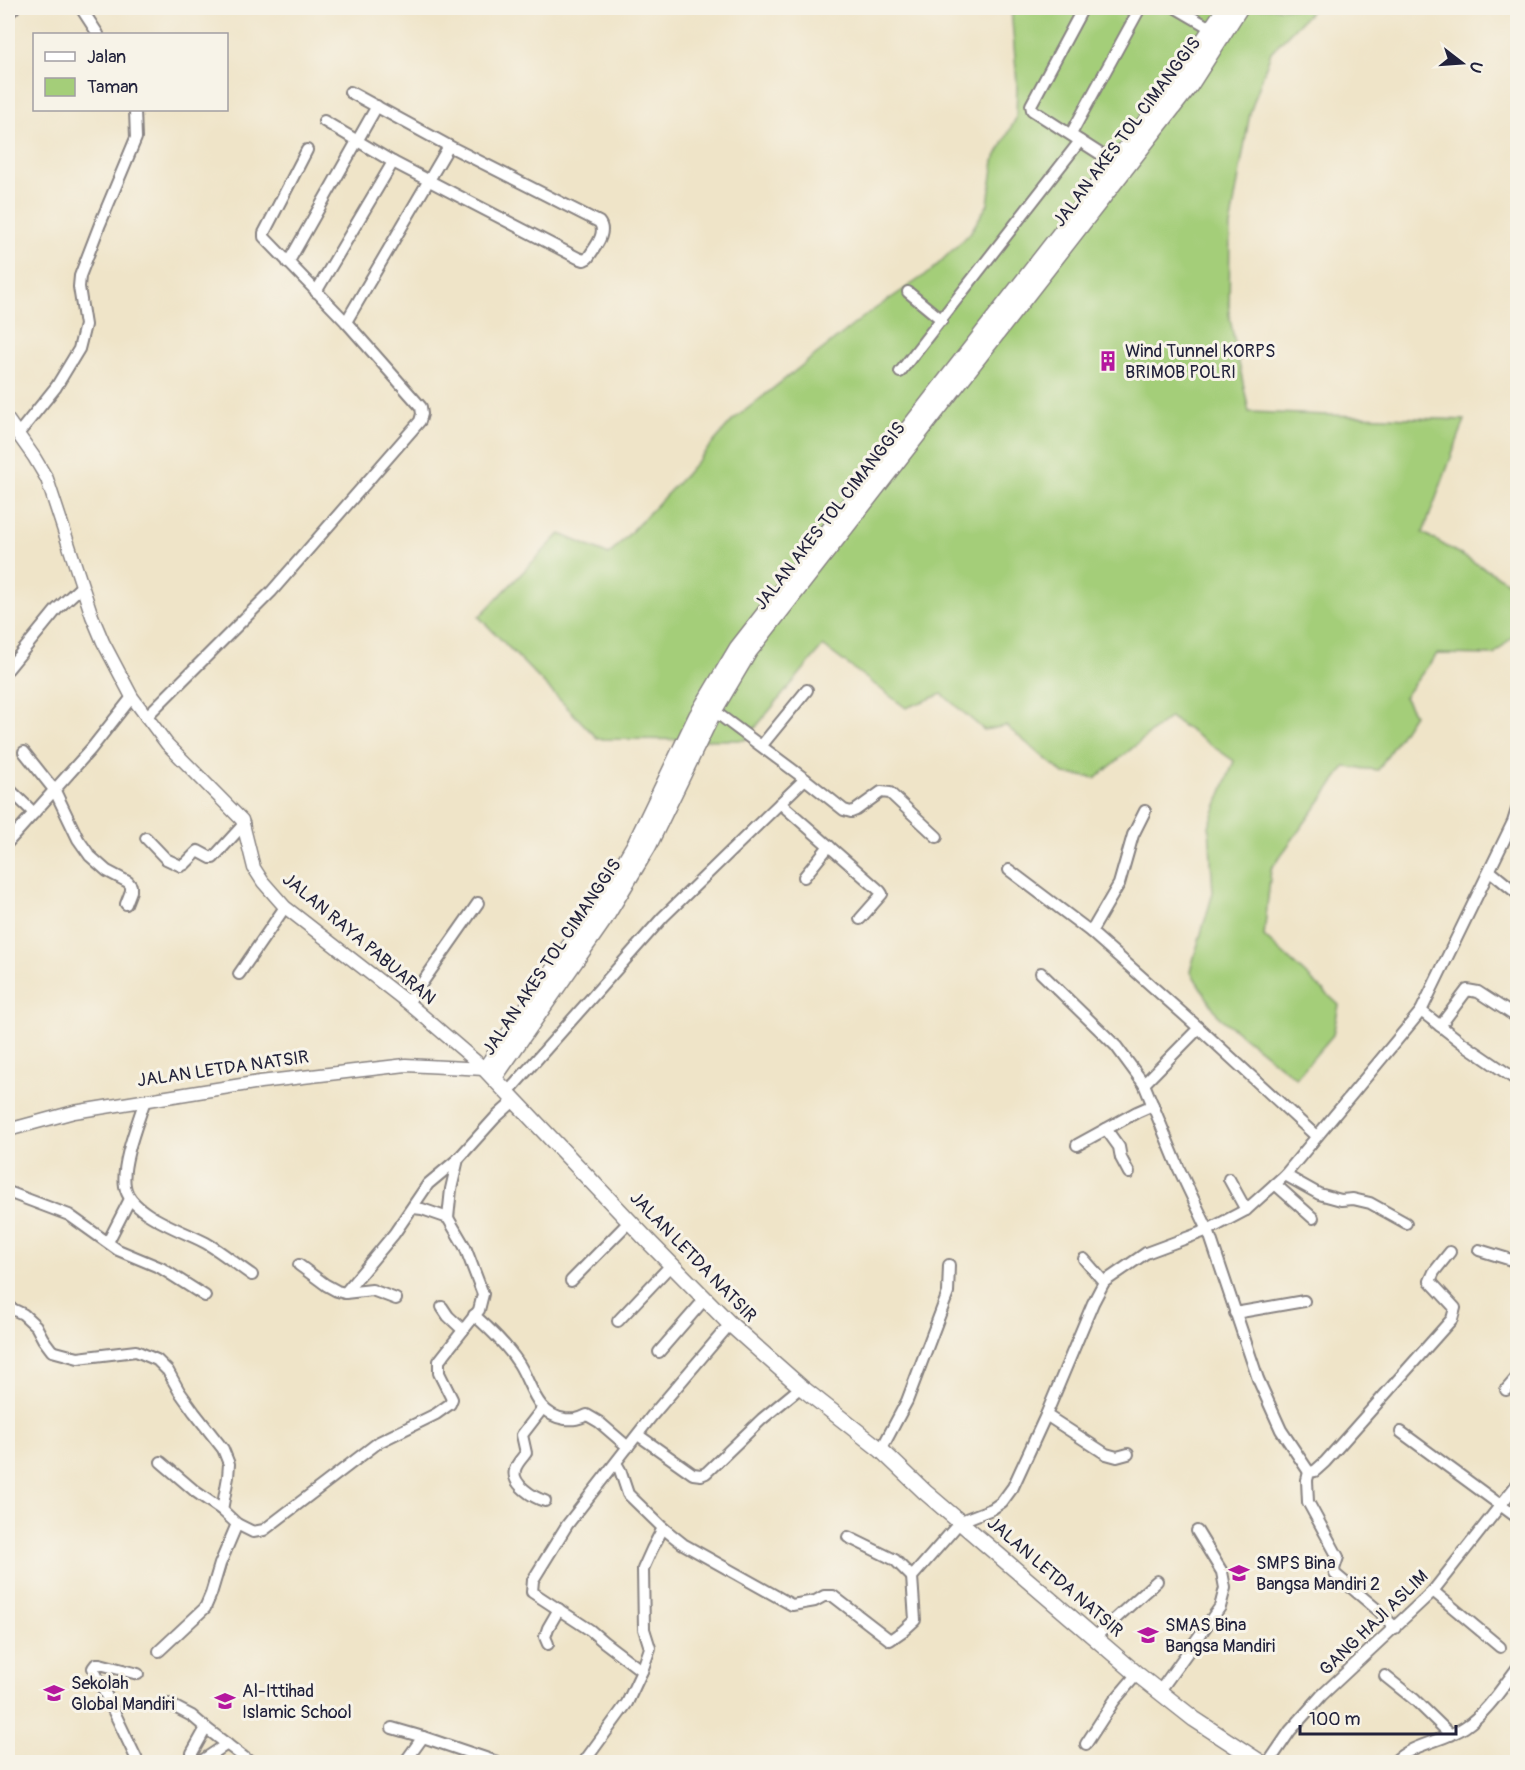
<svg xmlns="http://www.w3.org/2000/svg" width="1525" height="1770" viewBox="0 0 1525 1770" font-family="Pangolin,sans-serif">
  <rect width="100%" height="100%" fill="#f7f3e8"/>
  <filter id="ink" filterUnits="userSpaceOnUse"><feTurbulence type="fractalNoise" baseFrequency=".0167" numOctaves="2"/><feDisplacementMap in="SourceGraphic" scale="12" xChannelSelector="R" yChannelSelector="G"/><feConvolveMatrix kernelMatrix="1 2 1 2 8 2 1 2 1" color-interpolation-filters="sRGB"/></filter>
  <filter id="wash" filterUnits="userSpaceOnUse"><feTurbulence type="fractalNoise" baseFrequency=".008" numOctaves="4" result="noise"/><feDisplacementMap in="SourceGraphic" scale="24" xChannelSelector="R" yChannelSelector="G"/><feGaussianBlur stdDeviation="1.35" result="paint"/><feColorMatrix in="noise" values="0 0 0 0 0 0 0 0 0 0 0 0 0 0 0 0 0 1.4 0 .05"/><feComposite in="paint" operator="in"/></filter>
  <g filter="url(#wash)">
    <rect width="100%" height="100%" fill="#efe4c8"/>
    <!-- green -->
    <path fill="#a4ce79" stroke="#63785a" stroke-width="1.5" d="M1011,8H1314L1271,52L1250,113L1230,227L1229,314L1249,412L1465,420L1423,533L1508,582L1518,569L1517,632L1494,655L1437,654L1404,697L1414,714L1378,770L1345,767L1271,869L1264,936L1339,1005L1333,1035L1296,1078L1219,1017L1190,971L1213,893L1209,826L1234,761L1170,717L1096,778L1064,774L1006,726L984,730L942,694L906,708L823,646L745,740L598,739L479,617L560,534L609,555L685,475L733,420L866,315L931,271L970,233L988,204L994,161L1016,118L1017,83Z"/>
  </g>
  <g filter="url(#ink)">
    <g fill="none" stroke-linecap="round" stroke-linejoin="round">
      <!-- minor casing -->
      <g stroke="#888382" stroke-width="14">
        <g id="minor">
          <path d="M81,8L98,34"/>
          <path d="M1083,8L1031,105L1032,110L1102,155L1118,168"/>
          <path d="M1176,8L1212,29"/>
          <path d="M8,14L14,8"/>
          <path d="M324,121L393,162L578,258L584,260L588,258C594,248 608,233 599,222L449,146L350,92"/>
          <path d="M1071,134L1140,8"/>
          <path d="M288,263L377,106"/>
          <path d="M316,292L393,162"/>
          <path d="M908,292L942,320"/>
          <path d="M346,322L449,146"/>
          <path d="M900,372L1080,141"/>
          <path d="M18,434L56,387L79,349L85,325L79,287L80,276L100,224L136,138L135,110"/>
          <path d="M8,669L57,609L82,586"/>
          <path d="M146,717L272,591L420,421L422,414L421,407L346,322L264,237V233L307,150"/>
          <path d="M762,745L807,690"/>
          <path d="M24,752L55,791L78,839L90,856L107,871L128,882L131,886V891L126,904"/>
          <path d="M805,779L844,810L851,812L856,810L881,792L890,793L937,837"/>
          <path d="M8,788L34,813"/>
          <path d="M780,803L880,891L882,894L860,919"/>
          <path d="M1145,811L1133,835L1119,884L1091,932L1199,1028L1316,1136"/>
          <path d="M146,838L166,859L181,866L185,864L198,851L211,858H213L244,824"/>
          <path d="M8,842L91,749L132,697"/>
          <path d="M1009,870L1091,932"/>
          <path d="M1490,871L1518,894"/>
          <path d="M804,877L829,846"/>
          <path d="M1041,973L1116,1046L1144,1084L1179,1169L1208,1230L1258,1379L1281,1430L1309,1472L1315,1471L1325,1462L1452,1319L1455,1308L1430,1281L1434,1272L1450,1252"/>
          <path d="M239,974L285,907"/>
          <path d="M408,1003L478,903"/>
          <path d="M1421,1011L1461,1042L1518,1081"/>
          <path d="M1440,1026L1467,990L1478,992L1518,1018"/>
          <path d="M1144,1084L1199,1028"/>
          <path d="M508,1092L663,917L805,779L714,711"/>
          <path d="M145,1100C138,1122 121,1164 125,1186C129,1214 184,1231 206,1243C222,1252 237,1265 252,1275"/>
          <path d="M1106,1129L1119,1147L1121,1158L1129,1173"/>
          <path d="M1077,1145L1137,1112L1153,1105"/>
          <path d="M1285,1175L1319,1194L1341,1200L1353,1199L1370,1203L1406,1223"/>
          <path d="M1229,1179L1246,1210"/>
          <path d="M1275,1184L1313,1218"/>
          <path d="M8,1192L69,1215L118,1250L161,1268L205,1296"/>
          <path d="M448,1218L451,1189L458,1159"/>
          <path d="M108,1242L130,1199"/>
          <path d="M1479,1250L1518,1262"/>
          <path d="M1084,1259L1104,1282"/>
          <path d="M299,1265L326,1285L337,1291L345,1293L372,1290L396,1299"/>
          <path d="M571,1281L630,1221"/>
          <path d="M345,1293L394,1234L428,1184L458,1159L495,1118L515,1100"/>
          <path d="M8,1307L23,1314L36,1326L43,1339L52,1351L78,1358L136,1351L157,1360L168,1371L179,1391L194,1412L223,1449L229,1464L228,1477L222,1510"/>
          <path d="M442,1307L448,1316L463,1330"/>
          <path d="M1235,1313L1304,1301"/>
          <path d="M474,1315C491,1330 507,1345 519,1364C532,1385 536,1415 565,1419C574,1420 579,1419 587,1415L599,1422L628,1447"/>
          <path d="M618,1321L671,1265"/>
          <path d="M659,1352L704,1300"/>
          <path d="M1506,1390L1518,1376"/>
          <path d="M542,1409L522,1435L526,1453C522,1458 516,1464 515,1470C511,1484 534,1498 545,1501"/>
          <path d="M1046,1415L1106,1454L1117,1457L1128,1454"/>
          <path d="M1401,1432L1518,1518"/>
          <path d="M638,1435L693,1474L701,1475L706,1473L762,1419L801,1387"/>
          <path d="M881,1450L907,1401L948,1293L949,1265"/>
          <path d="M161,1462L196,1492L222,1510L237,1524L253,1532L264,1530L379,1442L436,1414L450,1404L452,1399L439,1373V1361L479,1310L483,1294L465,1247L448,1218L422,1209L413,1208"/>
          <path d="M616,1463L620,1470L628,1494L663,1528L683,1544L792,1605L815,1601L824,1596H833L890,1640L903,1631L915,1620L912,1577L961,1521L992,1509L1002,1502L1013,1487L1046,1415L1093,1303L1104,1282L1146,1253L1208,1230L1246,1210L1285,1175L1421,1011L1513,822L1518,806"/>
          <path d="M1309,1472L1307,1480L1308,1502L1338,1557L1334,1569L1335,1574L1379,1611L1395,1628"/>
          <path d="M848,1537L895,1560L912,1577"/>
          <path d="M1433,1591L1500,1647"/>
          <path d="M1094,1638L1157,1581"/>
          <path d="M548,1644L545,1637L548,1628L559,1609"/>
          <path d="M159,1651L205,1608L211,1594L220,1564L237,1524"/>
          <path d="M642,1671L604,1642L590,1630L532,1592L533,1580L567,1525L651,1417L730,1324"/>
          <path d="M138,1674L100,1664H96L93,1668L138,1762"/>
          <path d="M1385,1676L1415,1700L1451,1735"/>
          <path d="M1159,1692L1220,1607L1225,1588L1222,1572L1197,1531"/>
          <path d="M169,1704L192,1716L206,1728"/>
          <path d="M392,1728L423,1737L497,1762"/>
          <path d="M1086,1744L1114,1701L1137,1674"/>
          <path d="M192,1762V1753L206,1728L250,1762"/>
          <path d="M200,1762L227,1744"/>
          <path d="M405,1762L423,1737"/>
          <path d="M584,1762L627,1703L642,1671L650,1648L644,1629L643,1569L652,1549L663,1528"/>
          <path d="M1269,1762L1290,1731L1321,1696L1433,1591L1518,1483"/>
          <path d="M1394,1762C1413,1743 1443,1742 1465,1727C1487,1712 1502,1688 1518,1667"/>
        </g>
      </g>
      <!-- tertiary casing -->
      <g stroke="#888382" stroke-width="15">
        <g id="tertiary">
          <path d="M8,420L34,457L47,479L92,616L103,642L132,697L167,744L242,820L254,868L263,882L285,907L408,1003L485,1069"/>
          <path d="M8,1130L74,1112L260,1082L406,1065L485,1069"/>
        </g>
      </g>
      <!-- secondary casing -->
      <g stroke="#888382" stroke-width="18">
        <g id="secondary">
          <path d="M1225,8L1179,77L1114,164L737,648L697,715L636,842L609,888L485,1069L651,1244L730,1324L801,1387L881,1450L925,1492L1137,1674L1194,1719L1260,1762"/>
          <path d="M494,1078L604,920L648,847L714,711L749,652L1190,86L1240,8"/>
        </g>
      </g>
      <!-- minor -->
      <use href="#minor" stroke="#fff" stroke-width="10"/>
      <!-- tertiary -->
      <use href="#tertiary" stroke="#fff" stroke-width="12"/>
      <!-- secondary -->
      <use href="#secondary" stroke="#fff" stroke-width="15"/>
    </g>
  </g>
  <!-- icons -->
  <defs>
    <g id="building-bare" transform="scale(1.62)"><path d="M-4-6H4V6H1V3H-1V6H-4ZM-2.5-4.3h1.7v1.8h-1.7ZM.8-4.3h1.7v1.8H.8ZM-2.5-1h1.7V.8h-1.7ZM.8-1h1.7V.8H.8Z" fill="#b5179e" stroke="#f7f3e8" stroke-width="2.5" paint-order="stroke"/></g>
    <g id="school-bare" transform="scale(1.62)"><path d="M0-5L7-2L0 1L-7-2ZM-4 1L0 2.5L4 1V4Q0 6-4 4Z" fill="#b5179e" stroke="#f7f3e8" stroke-width="2.5" paint-order="stroke"/></g>
  </defs>
  <g fill-rule="evenodd">
    <use href="#building-bare" x="1108" y="361"/>
    <use href="#school-bare" x="1239" y="1573"/>
    <use href="#school-bare" x="1148" y="1635"/>
    <use href="#school-bare" x="54" y="1693"/>
    <use href="#school-bare" x="225" y="1701"/>
  </g>
  <g text-anchor="middle" dominant-baseline="central" stroke-width="6" stroke-linejoin="round" paint-order="stroke">
    <!-- street labels -->
    <g font-size="18" fill="#22223b" stroke="#f7f3e8">
      <text transform="translate(1127 132) rotate(-53)">JALAN AKES TOL CIMANGGIS</text>
      <text transform="translate(830 516) rotate(-52)">JALAN AKES TOL CIMANGGIS</text>
      <text transform="translate(359 939) rotate(40)">JALAN RAYA PABUARAN</text>
      <text transform="translate(552 957) rotate(-56)">JALAN AKES TOL CIMANGGIS</text>
      <text transform="translate(223 1069) rotate(-8)">JALAN LETDA NATSIR</text>
      <text transform="translate(693 1257) rotate(46)">JALAN LETDA NATSIR</text>
      <text transform="translate(1055 1577) rotate(41)">JALAN LETDA NATSIR</text>
      <text transform="translate(1374 1623) rotate(-44)">GANG HAJI ASLIM</text>
    </g>
    <!-- poi labels -->
    <g font-size="18" fill="#22223b" stroke="#f7f3e8" text-anchor="start">
      <text x="1125" y="351">Wind Tunnel KORPS<tspan x="1125" dy="21">BRIMOB POLRI</tspan></text>
      <text x="1256" y="1563">SMPS Bina<tspan x="1256" dy="21">Bangsa Mandiri 2</tspan></text>
      <text x="1165" y="1625">SMAS Bina<tspan x="1165" dy="21">Bangsa Mandiri</tspan></text>
      <text x="71" y="1683">Sekolah<tspan x="71" dy="21">Global Mandiri</tspan></text>
      <text x="242" y="1691">Al-Ittihad<tspan x="242" dy="21">Islamic School</tspan></text>
    </g>
  </g>
  <!-- margin -->
  <rect width="1525" height="1770" fill="none" stroke="#f7f3e8" stroke-width="30"/>
  <!-- legend -->
  <rect x="33" y="33" width="195" height="78" fill="#f7f3e8" stroke="#a29fa3" stroke-width="1.5"/>
  <rect x="45" y="52" width="30" height="9" fill="#ffffff" stroke="#a29fa3" stroke-width="1.5"/>
  <text x="87" y="63" font-size="18" fill="#22223b">Jalan</text>
  <rect x="45" y="78" width="30" height="18" fill="#a4ce79" stroke="#a29fa3" stroke-width="1.5"/>
  <text x="87" y="93" font-size="18" fill="#22223b">Taman</text>
  <!-- north arrow -->
  <g transform="translate(1462 63) rotate(107)" stroke="#f7f3e8" stroke-width="4.5" paint-order="stroke">
  <path d="M0-4.5L10 22L0 15L-10 22Z" fill="#22223b"/>
  <text y="-9" font-size="16" font-weight="bold" text-anchor="middle" fill="#22223b">U</text>
  </g>
  <!-- scale -->
  <path d="M1300 1725v9h156v-9" fill="none" stroke="#22223b" stroke-width="3"/>
  <text x="1309" y="1725" font-size="18" fill="#22223b" stroke="#f7f3e8" stroke-width="4.5" paint-order="stroke">100 m</text>
</svg>
